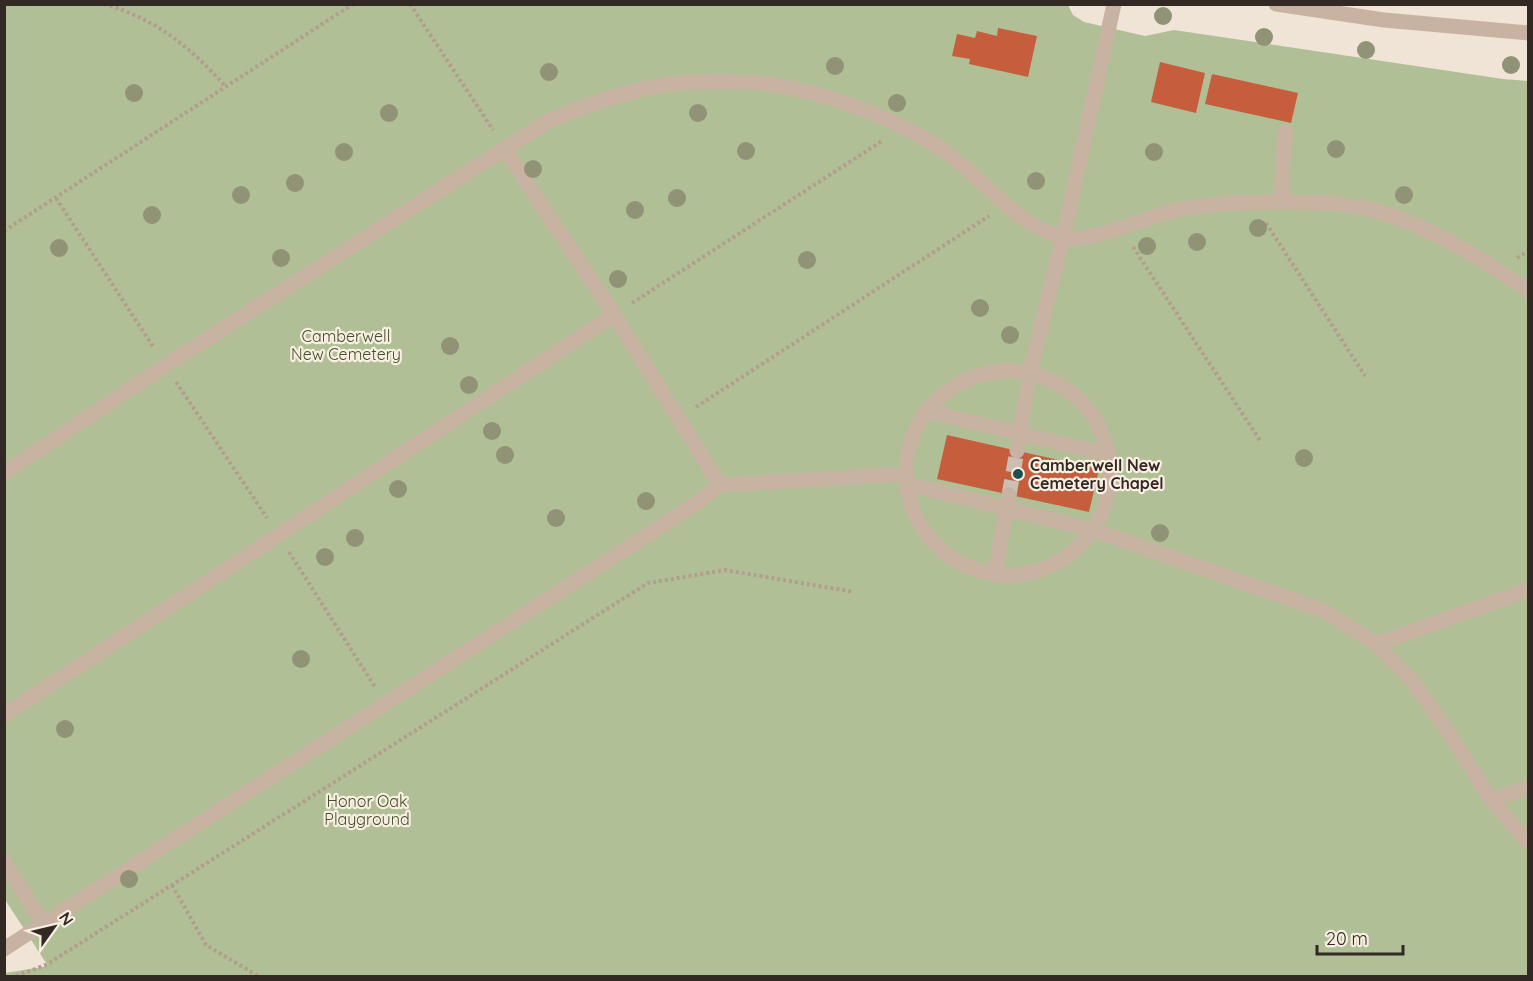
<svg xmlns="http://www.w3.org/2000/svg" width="1533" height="981" viewBox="0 0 1533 981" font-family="Quicksand,sans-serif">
  <rect width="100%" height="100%" fill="#f0e4d6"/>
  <!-- green -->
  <path fill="#b1bf96" d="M5,5H1068L1073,15L1084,22L1145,36L1174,30L1503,79L1528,81V976H5V973L48,966L4,898Z"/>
  <!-- building -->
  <g fill="#c65e3e">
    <path d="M998,28L1037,36L1028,77L969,64L970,59L952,56L957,34L975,38L977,31L997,36Z"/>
    <path d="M1160,62L1205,73L1196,113L1151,102Z"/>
    <path d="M1212,74L1298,93L1291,123L1205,104Z"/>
    <path d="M947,435L1099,469L1089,512L937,479Z"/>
  </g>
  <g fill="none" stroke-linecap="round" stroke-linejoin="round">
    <!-- minor-tunnel -->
    <path stroke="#cabfb2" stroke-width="15" stroke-dasharray="15 8" stroke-linecap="butt" d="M1009,495L1017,451"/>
    <!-- path -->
    <g stroke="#b39d8c" stroke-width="4" stroke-dasharray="3 3" stroke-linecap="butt">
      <path d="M104,4C158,20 189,46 226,87"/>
      <path d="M410,4L493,130"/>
      <path d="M4,5L6,4"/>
      <path d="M56,198L154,348"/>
      <path d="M1266,223L1365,376"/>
      <path d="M4,231L353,4"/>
      <path d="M1133,247L1261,442"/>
      <path d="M1517,258L1528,251"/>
      <path d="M632,303L882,141"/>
      <path d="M176,382L267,518"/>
      <path d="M696,407L989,216"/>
      <path d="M289,552L375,687"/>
      <path d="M172,885L206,945L258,976"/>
      <path d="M16,976L46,965L648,583L725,570L854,592"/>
    </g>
    <!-- minor -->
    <g stroke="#c8b3a2" stroke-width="15">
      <path d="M1276,4L1384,20L1528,33"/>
      <path d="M504,148L614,315L720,485"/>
      <path d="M1281,202L1285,132"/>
      <circle cx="1008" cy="473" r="102"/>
      <path d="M926,411L1109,455"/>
      <path d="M1017,451L1030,372L1063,237L1114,4"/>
      <path d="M4,473L166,365L548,121C586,106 624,91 664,85C696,81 755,80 786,87C841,98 900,121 947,153C983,179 1017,226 1062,237C1089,244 1141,219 1169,212C1199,204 1233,203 1264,202C1300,202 1345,201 1380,212C1434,229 1482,258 1528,291"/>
      <path d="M907,484L1093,530L1324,611L1376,644L1410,678L1442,723L1491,800L1528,842"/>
      <path d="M995,574L1009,495"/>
      <path d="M1376,644L1528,590"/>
      <path d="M4,715L614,315"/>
      <path d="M1491,800L1528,787"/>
      <path d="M4,862L44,925"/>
      <path d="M4,949L697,503L720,485L906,474"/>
    </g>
  </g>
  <!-- trees -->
  <g fill="#909376">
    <circle cx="1163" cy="16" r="9"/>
    <circle cx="1264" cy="37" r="9"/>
    <circle cx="1366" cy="50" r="9"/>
    <circle cx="1511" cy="65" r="9"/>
    <circle cx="835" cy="66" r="9"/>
    <circle cx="549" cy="72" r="9"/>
    <circle cx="134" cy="93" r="9"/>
    <circle cx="897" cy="103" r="9"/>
    <circle cx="389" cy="113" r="9"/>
    <circle cx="698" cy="113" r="9"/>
    <circle cx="1336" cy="149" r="9"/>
    <circle cx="746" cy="151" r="9"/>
    <circle cx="344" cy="152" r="9"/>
    <circle cx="1154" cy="152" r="9"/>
    <circle cx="533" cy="169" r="9"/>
    <circle cx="1036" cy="181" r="9"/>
    <circle cx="295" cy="183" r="9"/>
    <circle cx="241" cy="195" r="9"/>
    <circle cx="1404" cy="195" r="9"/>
    <circle cx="677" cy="198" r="9"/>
    <circle cx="635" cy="210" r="9"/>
    <circle cx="152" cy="215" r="9"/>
    <circle cx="1258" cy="228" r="9"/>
    <circle cx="1197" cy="242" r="9"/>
    <circle cx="1147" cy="246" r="9"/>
    <circle cx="59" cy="248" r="9"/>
    <circle cx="281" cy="258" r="9"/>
    <circle cx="807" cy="260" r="9"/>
    <circle cx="618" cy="279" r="9"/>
    <circle cx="980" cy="308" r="9"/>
    <circle cx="1010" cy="335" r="9"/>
    <circle cx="450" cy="346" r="9"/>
    <circle cx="469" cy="385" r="9"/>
    <circle cx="492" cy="431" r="9"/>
    <circle cx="505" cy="455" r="9"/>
    <circle cx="1304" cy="458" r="9"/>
    <circle cx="398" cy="489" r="9"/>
    <circle cx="646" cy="501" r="9"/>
    <circle cx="556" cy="518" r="9"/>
    <circle cx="1160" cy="533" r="9"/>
    <circle cx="355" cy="538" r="9"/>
    <circle cx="325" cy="557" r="9"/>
    <circle cx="301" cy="659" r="9"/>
    <circle cx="65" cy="729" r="9"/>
    <circle cx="129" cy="879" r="9"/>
  </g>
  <!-- markers -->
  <circle fill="#1b5053" stroke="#f8eee1" stroke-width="2" cx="1018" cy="474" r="6"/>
  <g text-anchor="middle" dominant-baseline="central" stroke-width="4.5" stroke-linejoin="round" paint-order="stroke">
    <!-- park labels -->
    <g font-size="16" fill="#425028" stroke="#f8eee1">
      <text x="346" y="336">Camberwell<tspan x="346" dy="18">New Cemetery</tspan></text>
      <text x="367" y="801">Honor Oak<tspan x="367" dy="18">Playground</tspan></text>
    </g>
    <!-- poi labels -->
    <g font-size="16" font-weight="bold" fill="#322924" stroke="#f8eee1" text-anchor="start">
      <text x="1030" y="465">Camberwell New<tspan x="1030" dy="18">Cemetery Chapel</tspan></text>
    </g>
  </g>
  <!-- border -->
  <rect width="1533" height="981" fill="none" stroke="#322924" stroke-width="12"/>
  <!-- north arrow -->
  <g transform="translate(54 927) rotate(56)" stroke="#f8eee1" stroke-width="4.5" paint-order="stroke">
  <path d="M0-4.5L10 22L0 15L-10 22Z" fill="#322924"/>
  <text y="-9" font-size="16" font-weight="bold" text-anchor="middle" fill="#322924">N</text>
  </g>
  <!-- scale -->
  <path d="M1317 945v9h86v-9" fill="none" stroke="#322924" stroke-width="3"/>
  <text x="1326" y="945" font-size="18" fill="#322924" stroke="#f8eee1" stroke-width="4.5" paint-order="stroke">20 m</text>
</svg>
